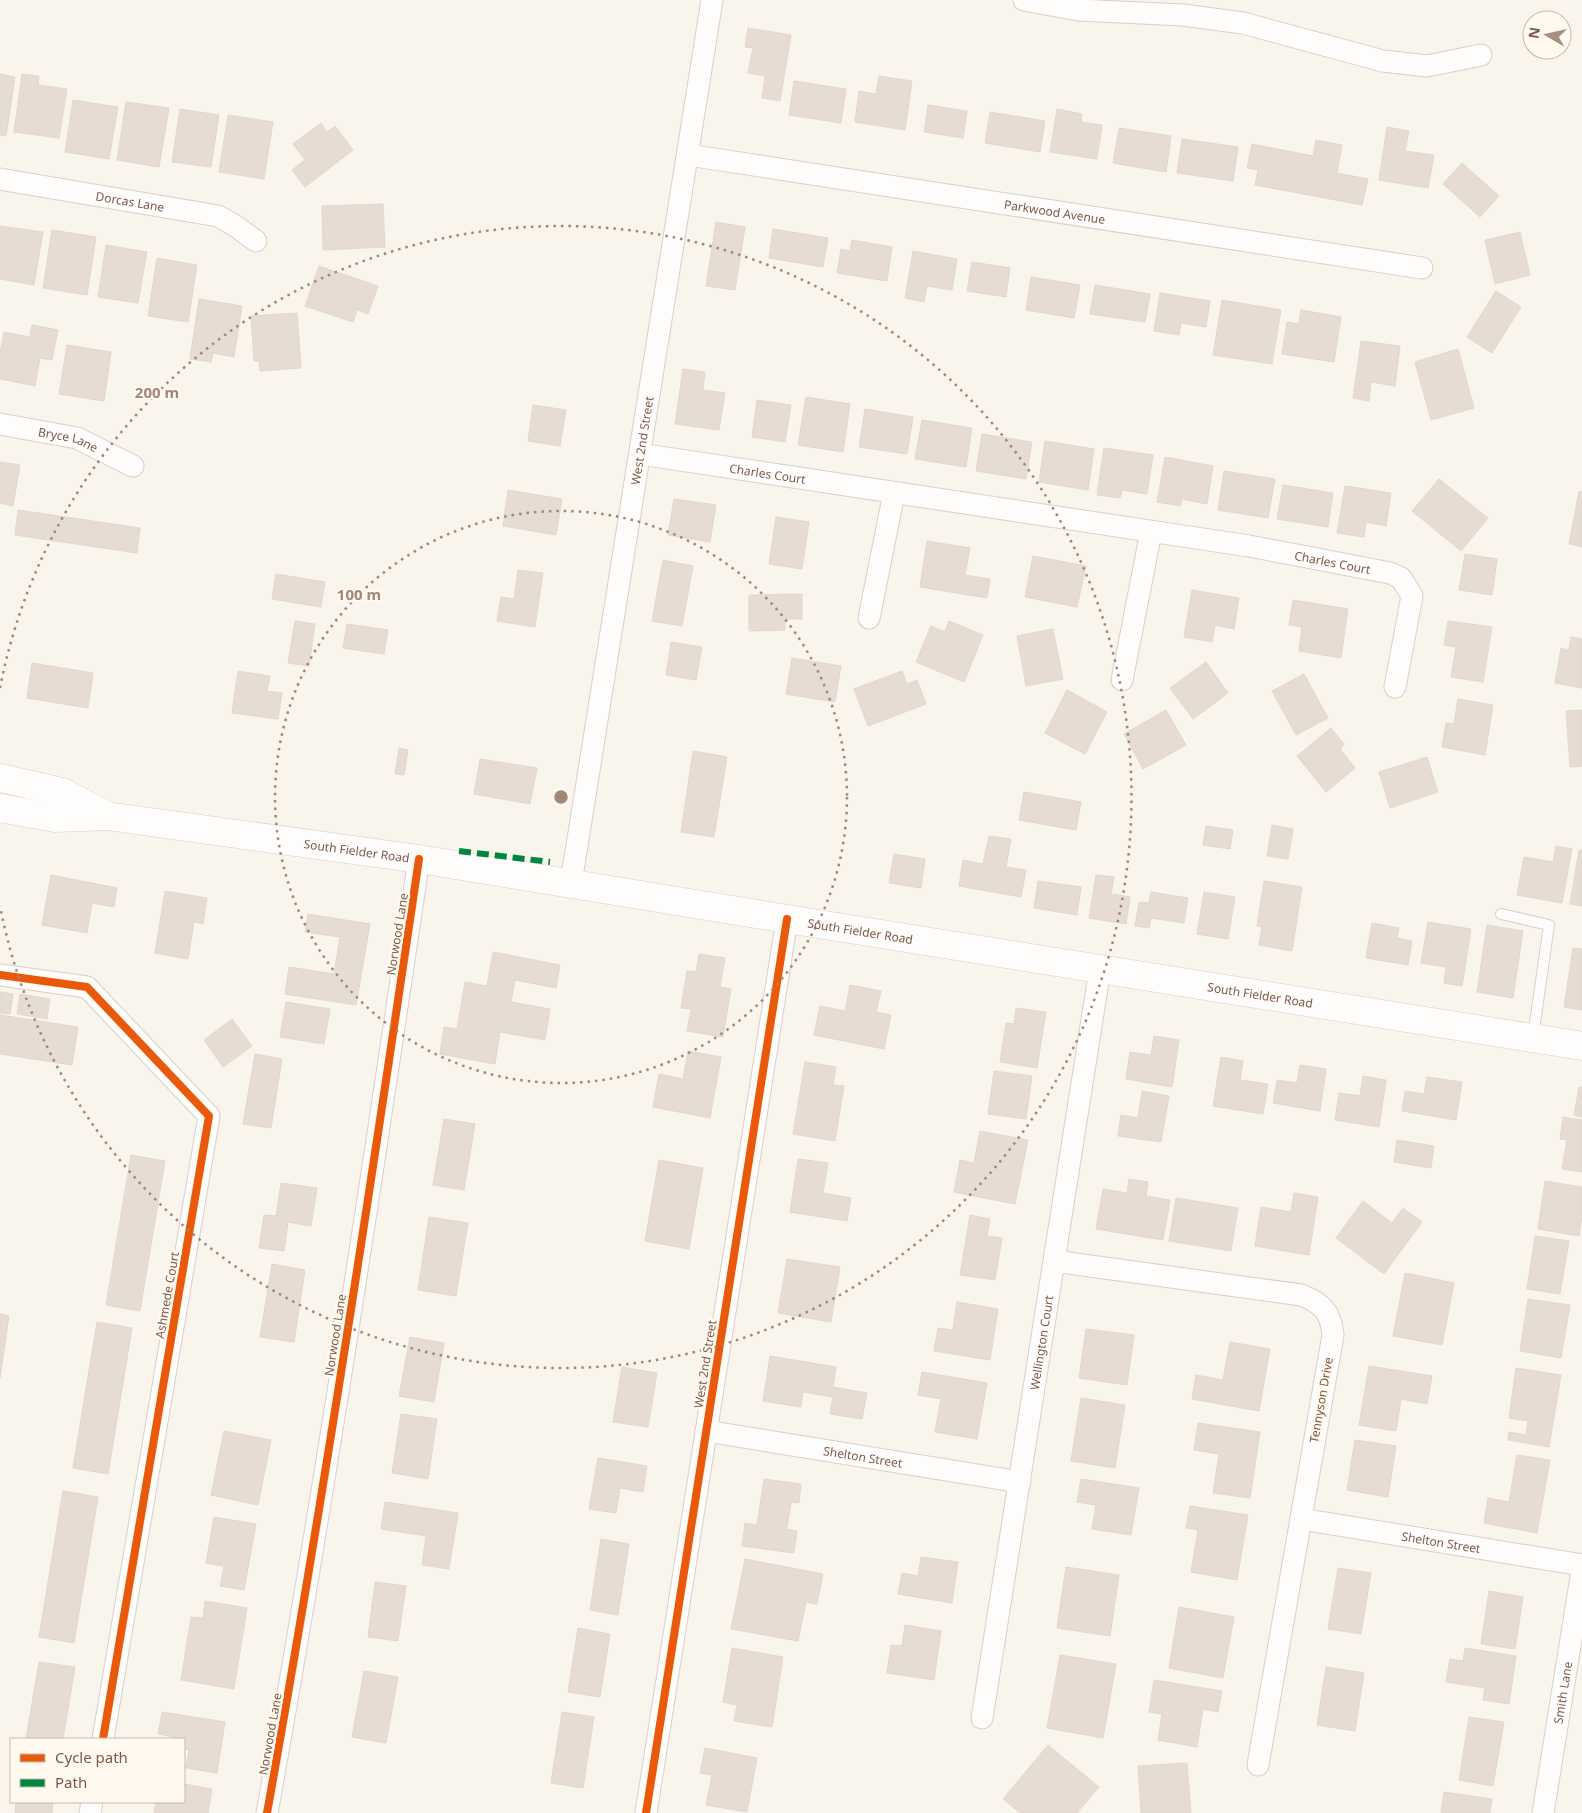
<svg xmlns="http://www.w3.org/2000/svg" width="1582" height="1813" viewBox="0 0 1582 1813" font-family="'Noto Sans',sans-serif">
  <rect width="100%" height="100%" fill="#f9f4ec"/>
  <!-- building -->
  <g fill="#e6dcd3" stroke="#e3d7cd">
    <path d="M748,28L791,35L780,101L762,98L765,76L748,73L753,48L745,47Z"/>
    <path d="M0,74L15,77L6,136L0,135Z"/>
    <path d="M22,74L39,76L38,85L67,89L59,138L14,132Z"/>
    <path d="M879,76L912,81L905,130L855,122L859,91L876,94Z"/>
    <path d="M794,81L846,89L841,123L789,115Z"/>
    <path d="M73,100L118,107L109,159L65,152Z"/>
    <path d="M126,102L169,108L159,167L117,160Z"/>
    <path d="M928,105L967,111L963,138L924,132Z"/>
    <path d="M180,109L219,115L211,167L172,162Z"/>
    <path d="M1057,109L1082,114L1081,122L1102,125L1097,159L1050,152Z"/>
    <path d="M990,112L1045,121L1040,152L985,143Z"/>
    <path d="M228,115L273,122L264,179L219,172Z"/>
    <path d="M321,123L327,132L335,126L353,150L305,187L292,170L305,160L293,144Z"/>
    <path d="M1387,127L1409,131L1405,151L1434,155L1428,188L1379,180Z"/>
    <path d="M1119,128L1171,136L1166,172L1113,163Z"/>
    <path d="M1182,139L1238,147L1233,181L1177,173Z"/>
    <path d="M1316,140L1342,145L1337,173L1368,179L1362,205L1255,185L1258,170L1247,168L1252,144L1313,156Z"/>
    <path d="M1462,163L1499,196L1480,217L1443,184Z"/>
    <path d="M383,204L385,247L323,250L322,206Z"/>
    <path d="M716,222L745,227L735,290L706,286Z"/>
    <path d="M0,226L43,232L34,285L0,279Z"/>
    <path d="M773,229L828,238L823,267L769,258Z"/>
    <path d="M52,230L96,237L87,295L43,288Z"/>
    <path d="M1520,232L1530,275L1495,284L1485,240Z"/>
    <path d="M852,240L892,247L887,281L837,273L841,249L850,251Z"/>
    <path d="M106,245L147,252L138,303L98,297Z"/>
    <path d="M913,251L957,259L952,290L927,286L924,302L905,298Z"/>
    <path d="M157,258L197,265L188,322L148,316Z"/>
    <path d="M972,262L1010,268L1006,297L967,291Z"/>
    <path d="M319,266L378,286L368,314L357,310L353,322L305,306Z"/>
    <path d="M1031,277L1080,285L1074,318L1026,310Z"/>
    <path d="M1095,285L1150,294L1145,322L1090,314Z"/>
    <path d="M1496,291L1521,307L1492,353L1467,337Z"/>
    <path d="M1160,293L1210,301L1206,327L1181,323L1179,335L1154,331Z"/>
    <path d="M199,299L242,306L234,357L213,353L211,362L190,359Z"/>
    <path d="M1222,300L1281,310L1272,364L1213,355Z"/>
    <path d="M1301,310L1341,317L1334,362L1282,354L1287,322L1299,324Z"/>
    <path d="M297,313L301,368L260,371L259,361H254L251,316Z"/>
    <path d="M32,325L58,330L52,360L40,358L35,386L0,379V353L4,332L30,337Z"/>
    <path d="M1361,341L1400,346L1395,386L1371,382L1369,401L1353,398Z"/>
    <path d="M67,345L111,352L104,401L59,394Z"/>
    <path d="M1458,349L1474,408L1431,420L1415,362Z"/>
    <path d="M683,369L705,372L703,390L725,393L719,430L675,424Z"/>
    <path d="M806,397L850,404L843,452L798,445Z"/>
    <path d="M757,400L791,405L785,442L752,437Z"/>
    <path d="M533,405L566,410L560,446L528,441Z"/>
    <path d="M865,409L913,417L907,454L859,447Z"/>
    <path d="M922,420L972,428L966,467L915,459Z"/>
    <path d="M982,434L1032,442L1026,479L976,471Z"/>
    <path d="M1045,441L1094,449L1088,490L1039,482Z"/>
    <path d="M1104,448L1153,455L1147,494L1122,490L1120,498L1097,495Z"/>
    <path d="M1165,457L1213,466L1207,504L1182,499L1180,506L1157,502Z"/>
    <path d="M0,462L20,465L13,506L0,503Z"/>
    <path d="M1224,471L1275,479L1268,518L1218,510Z"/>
    <path d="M1439,479L1488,518L1461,551L1412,511Z"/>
    <path d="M1283,485L1333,493L1328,527L1277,519Z"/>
    <path d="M1345,486L1391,493L1386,526L1366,522L1364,537L1337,533Z"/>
    <path d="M508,490L562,499L556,535L503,526Z"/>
    <path d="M1579,491L1582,492V547L1569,544Z"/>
    <path d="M674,499L716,505L710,542L668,535Z"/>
    <path d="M18,510L140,528L137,553L15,535Z"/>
    <path d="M776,517L809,522L802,569L769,564Z"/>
    <path d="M927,541L970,548L965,575L990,579L987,598L920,587Z"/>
    <path d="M1465,554L1497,559L1492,595L1459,590Z"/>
    <path d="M1033,556L1086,566L1077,607L1025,597Z"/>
    <path d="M663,560L693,566L682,626L652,621Z"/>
    <path d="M518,570L543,573L535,627L497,621L501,597L514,599Z"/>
    <path d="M276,574L325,582L321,607L272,599Z"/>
    <path d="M1192,590L1239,598L1234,629L1215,625L1212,642L1184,637Z"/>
    <path d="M802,594V619H785V630L749,631V595Z"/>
    <path d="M1293,600L1348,609L1341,658L1299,651L1302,627L1289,625Z"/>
    <path d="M295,621L315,624L309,666L288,663Z"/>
    <path d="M949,621L983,635L964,682L916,662L931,626L945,632Z"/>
    <path d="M1448,621L1492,627L1483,682L1451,677L1456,647L1444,645Z"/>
    <path d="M347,624L388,630L384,654L343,648Z"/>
    <path d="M1053,629L1063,679L1026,686L1017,636Z"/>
    <path d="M1571,637L1582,639V688L1555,683L1561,648L1569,650Z"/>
    <path d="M671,642L702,647L696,680L666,675Z"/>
    <path d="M792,658L841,666L835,702L786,694Z"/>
    <path d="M1206,662L1228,693L1193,719L1170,688Z"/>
    <path d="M32,663L93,673L88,708L27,698Z"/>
    <path d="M238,671L270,676L267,691L282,693L278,719L232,713Z"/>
    <path d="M902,671L907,684L917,680L926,704L868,726L854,689Z"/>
    <path d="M1304,674L1328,718L1296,735L1272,691Z"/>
    <path d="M1067,690L1107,712L1085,754L1045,733Z"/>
    <path d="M1458,699L1493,705L1485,755L1442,747L1446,723L1454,724Z"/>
    <path d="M1166,710L1186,745L1143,769L1124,734Z"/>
    <path d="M1582,710V766L1570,767L1566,711Z"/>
    <path d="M1331,728L1344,744L1340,749L1355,768L1326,792L1297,756Z"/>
    <path d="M399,748L408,750L404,775L395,774Z"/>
    <path d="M693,751L727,757L714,837L681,832Z"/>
    <path d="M1427,757L1438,792L1390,808L1379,772Z"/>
    <path d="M480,759L537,768L530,804L474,794Z"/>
    <path d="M1024,792L1081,802L1076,830L1019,820Z"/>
    <path d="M1272,825L1293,829L1288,859L1267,856Z"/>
    <path d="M1206,826L1233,830L1230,849L1203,845Z"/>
    <path d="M989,836L1011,839L1006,867L1026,870L1021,897L959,886L963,860L983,864Z"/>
    <path d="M1556,846L1572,849L1562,903L1517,895L1524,857L1553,862Z"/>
    <path d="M1579,850H1582V906L1570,904Z"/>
    <path d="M894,854L925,859L921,888L889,883Z"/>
    <path d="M51,875L117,888L114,907L92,903L87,933L42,925Z"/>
    <path d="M1096,875L1114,877L1111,894L1130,897L1126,924L1089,918Z"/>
    <path d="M1038,881L1081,887L1077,915L1034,908Z"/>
    <path d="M1264,881L1302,887L1292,951L1259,945L1262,927L1257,926Z"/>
    <path d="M165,891L207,898L203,924L194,922L188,959L155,953Z"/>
    <path d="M1151,892L1188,898L1184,923L1151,918L1149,928L1135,926L1139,902L1149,903Z"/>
    <path d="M1204,892L1235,897L1228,939L1197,934Z"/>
    <path d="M308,914L370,924L356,1005L285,994L289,967L334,974L340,937L305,932Z"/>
    <path d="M1428,922L1471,929L1462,986L1444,983L1446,967L1421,963Z"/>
    <path d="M1372,923L1399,928L1397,938L1412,941L1408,965L1366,958Z"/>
    <path d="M1487,925L1523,931L1513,998L1477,992Z"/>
    <path d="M1573,948L1582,949V1010L1564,1007Z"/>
    <path d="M493,952L560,965L556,988L515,980L511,1002L550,1009L545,1040L500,1032L495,1064L440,1054L444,1027L457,1029L465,982L487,986Z"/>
    <path d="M699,954L725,958L720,987L731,989L723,1037L687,1031L691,1009L681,1008L687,971L696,972Z"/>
    <path d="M850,985L881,991L876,1012L891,1015L884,1049L814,1035L820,1006L845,1011Z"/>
    <path d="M0,992L13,994L10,1014L0,1013Z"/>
    <path d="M20,994L50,999L47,1019L17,1014Z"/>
    <path d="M286,1002L330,1009L324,1044L280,1037Z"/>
    <path d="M1016,1008L1046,1012L1037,1068L1000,1062L1006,1023L1014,1024Z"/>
    <path d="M0,1015L78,1027L72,1065L0,1054Z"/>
    <path d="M232,1019L252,1046L223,1067L204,1040Z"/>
    <path d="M1154,1036L1179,1040L1172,1087L1126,1079L1130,1052L1151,1055Z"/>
    <path d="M688,1051L721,1057L710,1118L653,1107L659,1074L683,1079Z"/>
    <path d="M255,1054L282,1059L271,1128L243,1124Z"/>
    <path d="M1221,1057L1243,1061L1240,1080L1268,1084L1263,1114L1213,1106Z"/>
    <path d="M805,1062L836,1067L833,1085L844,1086L835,1141L793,1134Z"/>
    <path d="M1300,1065L1326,1069L1320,1111L1273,1103L1277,1080L1297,1083Z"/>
    <path d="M994,1071L1032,1076L1026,1119L988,1114Z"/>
    <path d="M1363,1076L1386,1080L1379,1127L1335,1120L1339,1093L1360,1096Z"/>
    <path d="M1427,1077L1462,1082L1456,1120L1402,1111L1405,1091L1424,1094Z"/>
    <path d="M1579,1087L1582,1088V1117L1574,1115Z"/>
    <path d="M1142,1091L1169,1096L1161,1142L1118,1136L1121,1115L1138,1118Z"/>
    <path d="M1563,1117L1582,1120V1172L1562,1169L1567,1140L1560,1139Z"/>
    <path d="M444,1119L475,1124L464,1190L433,1185Z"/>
    <path d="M980,1131L1028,1140L1015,1204L954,1192L960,1160L974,1163Z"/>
    <path d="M1397,1140L1434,1146L1431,1168L1394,1162Z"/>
    <path d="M131,1155L165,1161L140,1311L106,1305Z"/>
    <path d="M798,1159L828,1163L823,1193L851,1198L847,1221L790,1212Z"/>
    <path d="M659,1160L703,1168L689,1249L645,1241Z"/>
    <path d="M1129,1179L1148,1182L1146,1196L1170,1200L1163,1240L1096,1229L1103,1189L1127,1193Z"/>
    <path d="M1545,1181L1582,1187V1215L1579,1236L1538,1229Z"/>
    <path d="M281,1183L317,1188L311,1226L288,1222L284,1251L259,1248L264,1215L276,1216Z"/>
    <path d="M1294,1193L1318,1197L1309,1255L1255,1246L1261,1207L1291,1212Z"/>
    <path d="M1176,1198L1238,1208L1231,1251L1169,1241Z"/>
    <path d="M1363,1201L1392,1223L1403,1208L1422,1222L1384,1274L1336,1238Z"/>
    <path d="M970,1215L990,1219L987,1236L1002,1238L995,1280L960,1275Z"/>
    <path d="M429,1217L468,1223L456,1296L418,1290Z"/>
    <path d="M1535,1236L1569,1241L1560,1294L1527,1289Z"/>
    <path d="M787,1259L840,1267L831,1322L778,1313Z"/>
    <path d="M272,1264L305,1270L294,1342L260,1337Z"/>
    <path d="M1405,1273L1454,1283L1442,1345L1393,1336Z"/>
    <path d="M1528,1299L1570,1305L1561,1358L1520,1351Z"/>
    <path d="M957,1302L998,1309L990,1360L934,1351L938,1328L953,1330Z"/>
    <path d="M0,1314L9,1316L0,1378Z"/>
    <path d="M97,1322L132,1328L108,1474L73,1468Z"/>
    <path d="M1086,1329L1134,1335L1127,1385L1079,1378Z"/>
    <path d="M410,1337L444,1343L434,1402L399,1396Z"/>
    <path d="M1230,1342L1270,1349L1259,1411L1192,1399L1196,1375L1223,1380Z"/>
    <path d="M770,1356L836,1367L833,1387L867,1393L862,1419L830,1414L833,1397L803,1392L801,1407L763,1401Z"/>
    <path d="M1369,1366L1432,1376L1427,1404L1401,1399L1396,1431L1359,1425Z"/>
    <path d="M622,1367L657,1373L648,1427L613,1422Z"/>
    <path d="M1516,1368L1561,1375L1549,1447L1508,1440L1509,1432L1526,1435L1528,1421L1509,1418Z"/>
    <path d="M922,1372L987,1383L977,1439L935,1432L941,1399L918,1395Z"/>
    <path d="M1081,1398L1125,1405L1115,1468L1071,1461Z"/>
    <path d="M401,1414L437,1419L428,1479L392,1473Z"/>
    <path d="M1198,1423L1260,1432L1250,1498L1213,1493L1219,1454L1194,1450Z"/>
    <path d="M224,1431L271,1440L258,1505L211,1495Z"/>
    <path d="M1355,1440L1396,1446L1388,1497L1347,1490Z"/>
    <path d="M1517,1455L1550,1460L1537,1533L1484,1523L1488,1498L1509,1502Z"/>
    <path d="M598,1458L647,1466L643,1492L620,1488L616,1513L589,1509Z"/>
    <path d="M764,1479L801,1484L799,1503L791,1502L787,1529L797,1531L794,1553L742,1546L745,1523L757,1525Z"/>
    <path d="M1081,1479L1139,1488L1131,1535L1092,1529L1096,1505L1077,1502Z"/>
    <path d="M63,1491L98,1497L74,1643L39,1637Z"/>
    <path d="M385,1502L458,1513L449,1569L422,1565L426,1536L381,1529Z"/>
    <path d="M1190,1506L1248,1515L1237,1580L1191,1572L1198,1530L1186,1528Z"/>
    <path d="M214,1517L256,1524L244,1590L220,1586L224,1566L206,1563Z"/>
    <path d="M601,1539L629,1544L618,1615L590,1610Z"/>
    <path d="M921,1557L958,1562L952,1603L898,1594L902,1573L918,1576Z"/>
    <path d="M745,1559L823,1574L817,1604L806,1602L798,1641L731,1629Z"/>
    <path d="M1066,1567L1119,1575L1110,1636L1057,1628Z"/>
    <path d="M1338,1568L1371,1573L1361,1634L1328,1629Z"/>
    <path d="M375,1582L406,1586L398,1641L368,1637Z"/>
    <path d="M1489,1591L1523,1597L1515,1649L1481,1644Z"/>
    <path d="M205,1601L247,1608L234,1689L181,1680L191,1617L203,1618Z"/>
    <path d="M1179,1607L1234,1617L1223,1678L1169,1668Z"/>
    <path d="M905,1625L941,1631L934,1680L887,1673L891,1645L902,1646Z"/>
    <path d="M578,1628L610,1634L600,1697L568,1692Z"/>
    <path d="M732,1648L783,1657L772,1727L734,1721L737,1705L723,1702Z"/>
    <path d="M1465,1648L1516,1656L1509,1704L1483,1700L1485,1688L1446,1682L1450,1659L1463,1661Z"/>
    <path d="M1060,1655L1116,1664L1103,1738L1047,1728Z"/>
    <path d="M39,1662L75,1667L63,1739H26Z"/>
    <path d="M1326,1667L1364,1673L1355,1731L1317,1725Z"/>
    <path d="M364,1671L398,1677L386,1743L352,1737Z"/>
    <path d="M1154,1680L1222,1691L1218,1712L1203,1709L1197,1747L1158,1740L1162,1714L1149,1712Z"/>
    <path d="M162,1712L225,1722L217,1773L186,1768L189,1750L184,1749V1739H174V1737L158,1734Z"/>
    <path d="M562,1712L594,1717L583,1788L551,1783Z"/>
    <path d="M1469,1717L1504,1722L1493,1786L1459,1780Z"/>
    <path d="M1048,1745L1099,1787L1077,1813H1020L1003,1799Z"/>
    <path d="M705,1748L757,1758L747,1812L706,1805L712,1775L700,1773Z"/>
    <path d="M1187,1763L1191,1813H1141L1138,1766Z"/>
    <path d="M184,1784L212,1789L208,1813H154L156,1802H184Z"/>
    <path d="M1444,1792L1492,1799L1490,1813H1441Z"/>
    <path d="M16,1802H53L52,1813H15Z"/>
  </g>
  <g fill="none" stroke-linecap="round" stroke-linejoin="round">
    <!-- lane casing -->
    <g stroke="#d8cfc9" stroke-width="12">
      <path id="lane" d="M1501,914L1549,925L1533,1037"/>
    </g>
    <!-- street casing -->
    <g stroke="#d8cfc9" stroke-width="23">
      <g id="street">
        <path d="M1024,0L1078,10L1183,15L1243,23L1383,61L1427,66L1481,55"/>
        <path id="s1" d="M688,155L1422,268"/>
        <path id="s2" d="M0,179L218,216L234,225L256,241"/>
        <path id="s3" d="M0,424L77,438L133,466"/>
        <path id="s4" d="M640,454L1249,546L1390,573L1401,578L1412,596L1395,687"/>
        <path d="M869,618L894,493"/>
        <path d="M1122,680L1151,532"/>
        <path id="s5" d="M571,883L712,0"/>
        <path d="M0,975L87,987L209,1116L103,1739"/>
        <path d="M1054,1261L1301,1295C1322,1303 1331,1312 1333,1335L1258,1765"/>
        <path id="s6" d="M706,1431L1020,1482"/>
        <path id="s7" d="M1301,1519L1582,1565"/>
        <path id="s8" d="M982,1718L1100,969"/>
        <path d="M90,1813L92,1802"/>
        <path d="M267,1813C324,1496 372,1177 419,859"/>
        <path d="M646,1813L787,919"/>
        <path id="s9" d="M1543,1813L1582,1571"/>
      </g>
    </g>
    <!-- secondary casing -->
    <g stroke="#d9cfc8" stroke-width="29">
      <g id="secondary">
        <path d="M0,778L62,792L106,815"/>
        <path id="s10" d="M0,808L55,818L107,816L419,859L787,919L1582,1046"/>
      </g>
    </g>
    <!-- lane -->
    <use href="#lane" stroke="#fefdfc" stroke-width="10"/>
    <!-- street -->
    <use href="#street" stroke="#fefdfc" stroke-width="21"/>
    <!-- secondary -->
    <use href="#secondary" stroke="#fefdfc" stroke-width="28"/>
    <!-- quiet -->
    <path stroke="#00873e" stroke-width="6" stroke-dasharray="12 6" stroke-linecap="butt" d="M459,851L550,862"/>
    <!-- cycleway casing -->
    <g stroke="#fff9ef" stroke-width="11">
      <g id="cycleway">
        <path d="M0,975L87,987L209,1116L103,1739"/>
        <path d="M267,1813C324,1496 372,1177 419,859"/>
        <path d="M646,1813L787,919"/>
      </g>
    </g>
    <!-- cycleway -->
    <use href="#cycleway" stroke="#e8590c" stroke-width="8"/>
  </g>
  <!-- distance rings -->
  <g fill="none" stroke="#a08778" stroke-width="2.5" stroke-dasharray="2.5 5">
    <circle cx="561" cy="797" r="286"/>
    <path d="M0 688A571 571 0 1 1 0 906"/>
  </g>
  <g text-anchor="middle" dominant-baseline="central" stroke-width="5" stroke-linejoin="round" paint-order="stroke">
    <!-- street labels -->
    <g font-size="12" fill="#7b5948" stroke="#fff9ef">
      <text stroke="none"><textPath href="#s2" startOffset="132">Dorcas Lane</textPath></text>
      <text stroke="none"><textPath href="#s1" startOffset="371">Parkwood Avenue</textPath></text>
      <text stroke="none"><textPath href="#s3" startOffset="70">Bryce Lane</textPath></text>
      <text stroke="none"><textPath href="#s5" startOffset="448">West 2nd Street</textPath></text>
      <text stroke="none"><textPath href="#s4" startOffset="129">Charles Court</textPath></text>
      <text stroke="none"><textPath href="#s4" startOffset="701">Charles Court</textPath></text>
      <text stroke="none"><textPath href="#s10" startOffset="360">South Fielder Road</textPath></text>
      <text stroke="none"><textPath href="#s10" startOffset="870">South Fielder Road</textPath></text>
      <text transform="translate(397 934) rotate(-81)">Norwood Lane</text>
      <text stroke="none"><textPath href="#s10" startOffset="1275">South Fielder Road</textPath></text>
      <text transform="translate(167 1295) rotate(-80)">Ashmede Court</text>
      <text transform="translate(335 1335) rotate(-81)">Norwood Lane</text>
      <text stroke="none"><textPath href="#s8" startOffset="380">Wellington Court</textPath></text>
      <text transform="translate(705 1364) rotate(-81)">West 2nd Street</text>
      <text transform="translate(1321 1400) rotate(-80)">Tennyson Drive</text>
      <text stroke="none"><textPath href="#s6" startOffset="159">Shelton Street</textPath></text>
      <text stroke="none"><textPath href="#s7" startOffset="142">Shelton Street</textPath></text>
      <text stroke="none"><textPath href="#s9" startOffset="122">Smith Lane</textPath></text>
      <text transform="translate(270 1734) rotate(-80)">Norwood Lane</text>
    </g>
  </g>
  <circle cx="561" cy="797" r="8" fill="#a08778" stroke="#fff9ef" stroke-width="2.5"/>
  <g font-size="15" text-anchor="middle" font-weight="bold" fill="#a08778" stroke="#fff9ef" stroke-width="5" stroke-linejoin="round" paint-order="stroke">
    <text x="157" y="398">200 m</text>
    <text x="359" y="600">100 m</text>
  </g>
  <!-- legend -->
  <rect x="10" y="1738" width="175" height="65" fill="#fff9ef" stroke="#cab9ac"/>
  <rect x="20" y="1754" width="25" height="8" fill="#e8590c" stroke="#cab9ac"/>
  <text x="55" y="1763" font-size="15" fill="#7b5948">Cycle path</text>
  <rect x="20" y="1779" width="25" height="8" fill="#00873e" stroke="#cab9ac"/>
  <text x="55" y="1788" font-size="15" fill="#7b5948">Path</text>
  <!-- north arrow -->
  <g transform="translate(1547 35) rotate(279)"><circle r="24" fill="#fff9ef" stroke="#cab9ac"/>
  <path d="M0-4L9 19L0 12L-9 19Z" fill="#a78f81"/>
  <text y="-8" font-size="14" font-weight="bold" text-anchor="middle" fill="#7b5948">N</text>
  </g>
</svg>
